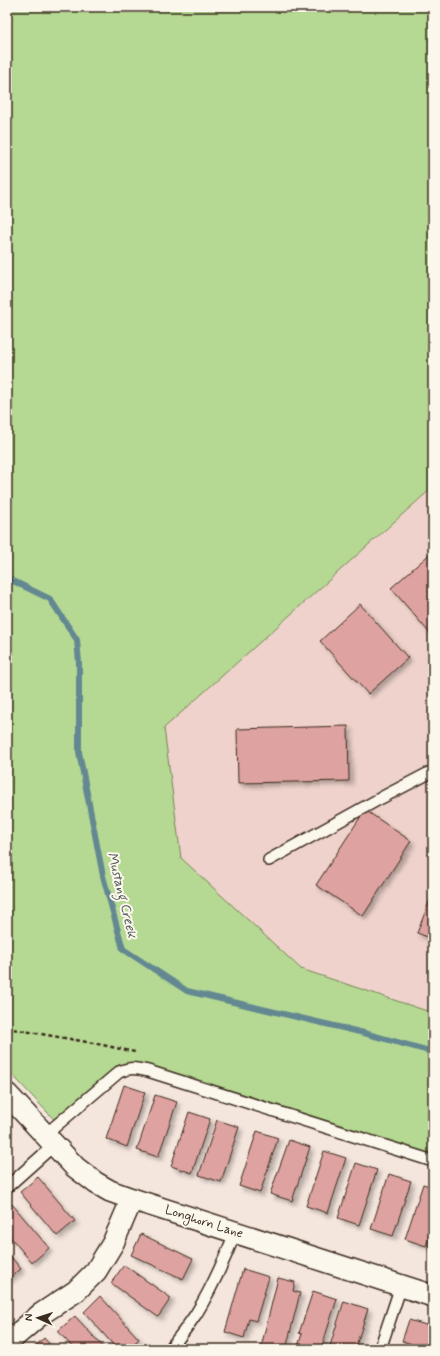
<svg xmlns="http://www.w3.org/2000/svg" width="440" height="1356" viewBox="0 0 440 1356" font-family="Mynerve,sans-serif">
  <defs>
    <filter id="shadow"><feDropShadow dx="3.5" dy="3.5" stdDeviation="2" flood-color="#0004"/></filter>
  </defs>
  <rect width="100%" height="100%" fill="#f5e6dd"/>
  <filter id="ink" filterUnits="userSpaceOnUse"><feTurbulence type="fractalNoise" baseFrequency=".025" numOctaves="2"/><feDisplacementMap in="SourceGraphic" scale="8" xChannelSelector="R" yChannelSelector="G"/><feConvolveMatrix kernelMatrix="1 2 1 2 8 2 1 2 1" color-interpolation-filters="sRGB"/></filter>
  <g filter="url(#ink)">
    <!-- built -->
    <path fill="#eed2cb" d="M433,487V1013L301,969L181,858L164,728Z"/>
    <!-- green -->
    <path fill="#b5d993" stroke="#788258" d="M7,7H433V487L164,728L181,858L301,969L433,1013V1158L120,1064L61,1127L7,1069Z"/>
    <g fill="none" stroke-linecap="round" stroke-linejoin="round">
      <!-- stream -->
      <path stroke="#638891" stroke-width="6" d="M7,578L50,599L77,640L79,663V752L103,876L123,949L187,991L364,1033L433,1052"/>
    </g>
    <!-- building -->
    <g fill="#dea3a0" stroke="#3b2a1e" filter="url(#shadow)">
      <path d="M432,552L433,554V637L391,588Z"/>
      <path d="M360,604L408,658L368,694L320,641Z"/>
      <path d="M348,726L349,781L238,783L237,729Z"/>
      <path d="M365,810L411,841L363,916L316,885Z"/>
      <path d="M433,892V939L417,933Z"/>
      <path d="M124,1085L145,1092L127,1147L106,1139Z"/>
      <path d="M155,1095L177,1102L158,1157L137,1150Z"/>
      <path d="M189,1112L210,1119L192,1173L171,1166Z"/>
      <path d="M217,1120L239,1127L221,1182L199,1175Z"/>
      <path d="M257,1131L278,1138L260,1193L239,1186Z"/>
      <path d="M289,1140L310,1147L292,1201L270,1194Z"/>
      <path d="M324,1151L346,1158L328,1213L306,1206Z"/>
      <path d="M356,1163L377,1170L359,1225L338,1218Z"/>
      <path d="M389,1174L411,1181L393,1236L371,1229Z"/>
      <path d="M38,1177L75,1221L57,1236L20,1192Z"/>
      <path d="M423,1184L433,1187V1225L426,1246L405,1239Z"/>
      <path d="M12,1204L49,1248L32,1263L7,1233V1208Z"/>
      <path d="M141,1234L193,1259L183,1279L131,1255Z"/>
      <path d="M7,1252L21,1269L7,1280Z"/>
      <path d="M124,1265L171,1298L158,1317L111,1283Z"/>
      <path d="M243,1269L269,1277L256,1321L249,1319L244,1338L225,1332Z"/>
      <path d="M278,1278L295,1282L293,1291L300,1293L286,1349H268L261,1347Z"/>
      <path d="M313,1291L337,1299L321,1349H297L302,1334L299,1333Z"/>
      <path d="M100,1296L139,1339L128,1349H117L84,1312Z"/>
      <path d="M344,1301L368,1309L355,1349H329Z"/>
      <path d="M75,1316L105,1349H74L58,1331Z"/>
      <path d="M409,1320L433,1327V1349H426L402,1341Z"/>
      <path d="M44,1338L54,1349H32Z"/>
    </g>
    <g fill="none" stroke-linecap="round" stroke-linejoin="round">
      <!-- lane casing -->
      <g stroke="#3b2a1e" stroke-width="14">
        <g id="lane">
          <path d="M269,860L381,798L433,771"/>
          <path d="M45,1135L119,1072C131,1067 135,1068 148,1071L433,1161"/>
          <path d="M7,1187L54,1145"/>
          <path d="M170,1349C179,1338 188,1326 196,1314C212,1288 224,1261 235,1233"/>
          <path d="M380,1349L401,1286"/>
        </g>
      </g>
      <!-- street casing -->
      <g stroke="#3b2a1e" stroke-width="24">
        <g id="street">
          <path d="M7,1094L75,1167L96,1183L110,1191L132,1199L433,1296"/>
          <path d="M7,1343L41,1314L76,1291L96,1271L113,1243L132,1199"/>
        </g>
      </g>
      <!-- path -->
      <path stroke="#3b2a1e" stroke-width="2.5" stroke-dasharray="4 3" stroke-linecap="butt" d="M7,1028L93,1043L135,1052"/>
      <!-- lane -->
      <use href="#lane" stroke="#fbf7ec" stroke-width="11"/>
      <!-- street -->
      <use href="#street" stroke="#fbf7ec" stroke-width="21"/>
    </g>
  </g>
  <g text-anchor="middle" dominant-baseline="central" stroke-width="4" stroke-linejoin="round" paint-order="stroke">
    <!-- street labels -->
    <g font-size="13" fill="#3b2a1e" stroke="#fbf7ec">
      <text transform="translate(204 1222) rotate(18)">Longhorn Lane</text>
    </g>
    <!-- water labels -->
    <g font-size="14" font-style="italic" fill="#4f5957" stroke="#fbf7ec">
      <text transform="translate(122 895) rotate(76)">Mustang Creek</text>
    </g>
  </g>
  <!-- margin -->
  <rect width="440" height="1356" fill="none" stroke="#fbf7ec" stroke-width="24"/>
  <rect x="12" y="12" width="416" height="1332" fill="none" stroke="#3b2a1e" stroke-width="1.5" filter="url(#ink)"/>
  <!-- north arrow -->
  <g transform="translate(38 1318) rotate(273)" stroke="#fbf7ec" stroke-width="3" paint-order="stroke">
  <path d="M0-3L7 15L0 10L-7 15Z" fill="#3b2a1e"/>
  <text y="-6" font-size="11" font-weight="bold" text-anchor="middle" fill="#3b2a1e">N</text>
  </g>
</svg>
